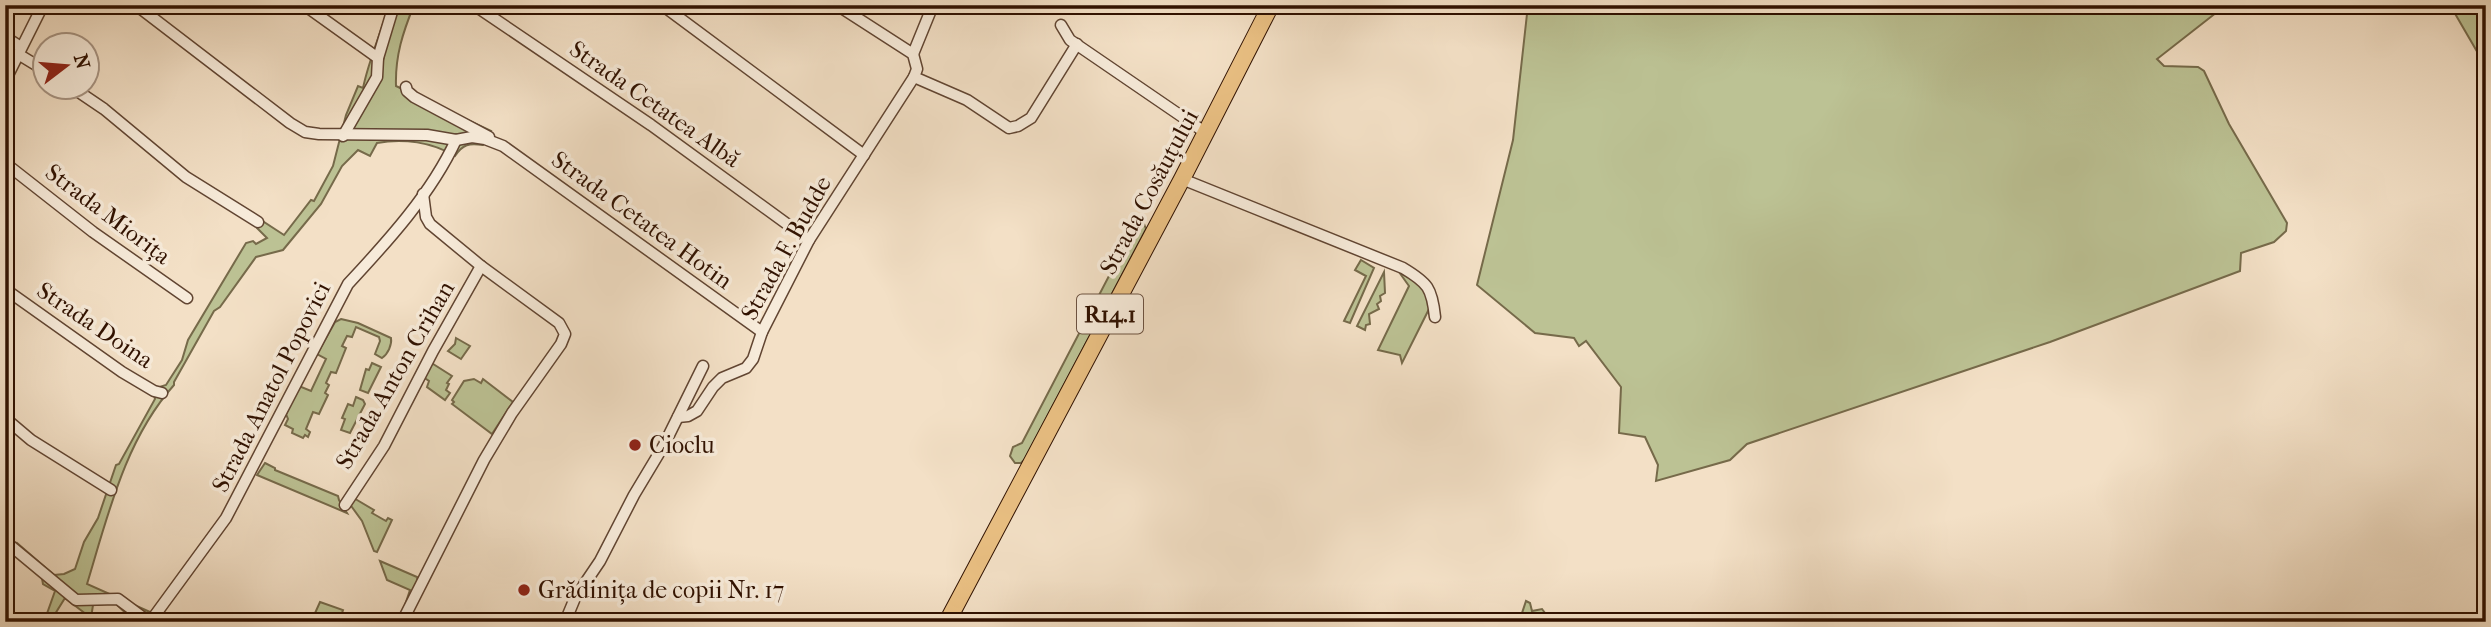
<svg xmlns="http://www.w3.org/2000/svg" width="2491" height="627" viewBox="0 0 2491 627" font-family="'IM FELL French Canon',serif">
  <rect width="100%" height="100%" fill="#f3e0c6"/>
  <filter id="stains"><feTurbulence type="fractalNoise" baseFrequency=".00286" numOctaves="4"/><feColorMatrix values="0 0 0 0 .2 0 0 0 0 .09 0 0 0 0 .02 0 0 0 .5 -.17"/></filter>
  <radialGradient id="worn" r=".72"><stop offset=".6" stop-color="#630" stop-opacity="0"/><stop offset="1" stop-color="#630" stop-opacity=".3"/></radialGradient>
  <!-- green -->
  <g fill="#bcc294" stroke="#766a4a" stroke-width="2">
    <path d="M389,5H414C403,32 395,56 396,86L491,131L483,145C469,143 463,144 455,156C432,142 403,138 377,143L370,156L358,150L342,166L321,204L283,250L256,257L220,307L214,311L174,382V385C125,440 108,515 87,584L150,612L143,622H131L132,619L115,603L93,605L91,618L65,598L50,622H44L55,591L43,584L41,573L12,550L17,543L54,575L64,574L75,569L84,542L98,518L116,465L119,464L155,399L153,392L156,388L166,385L182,360L188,340L246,243L253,241L256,244L267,238L257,228L264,222L284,235L311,200L314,201L333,166L346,115L358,86L363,88C369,59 381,33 389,5Z"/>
    <path d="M1528,5H2226L2157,59L2164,66L2198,67L2204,71L2229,124L2287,223L2286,231L2274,242L2241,253L2240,271L2050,342L1747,444L1730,460L1656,481L1658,465L1645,437L1619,433L1621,387L1586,341L1579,346L1574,338L1535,333L1477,285L1513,140Z"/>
    <path d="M2450,5H2486V67Z"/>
    <path d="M1135,218L1144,224L1146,229L1025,459L1021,463H1015L1010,456L1013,447L1022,443L1135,226Z"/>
    <path d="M1361,260L1374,268L1350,323L1344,321L1366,276L1355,270Z"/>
    <path d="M1384,272L1385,293L1380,296L1381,301L1377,304L1379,309L1369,314L1370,324L1366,325L1365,330L1357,326Z"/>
    <path d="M1399,272L1426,288L1430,307L1402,363L1400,355L1378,350L1409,286Z"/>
    <path d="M341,319L358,323L391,338C392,345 388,354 382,358L375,354L380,341L379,337L356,327L352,337L347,336L342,346L346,348L336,373L331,372L326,383L329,385L325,393L328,395L319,414L313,412L306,429L310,432L308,437L305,435L303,438L292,433L293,429L285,425L288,419L286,414L299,386L311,391L326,359L317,354L335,322Z"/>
    <path d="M456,338L470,346L461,359L448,351L455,344Z"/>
    <path d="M430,362L452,376L447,383L449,384L446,390L450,393L445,400L427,387L429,381L423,377Z"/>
    <path d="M372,363L381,367L368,393L360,390L366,369L369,370Z"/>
    <path d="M474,379L481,383L483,379L513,402L492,434L452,404L454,402L452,400L464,381Z"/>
    <path d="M356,397L363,400L365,404L350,433L341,430L345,419L342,418L348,404L353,406Z"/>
    <path d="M265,463L275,468V470L338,496L339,500L347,513L257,475Z"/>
    <path d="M352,497L374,510L372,513L386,521L388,518L392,520L377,552L374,551L362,521L349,503Z"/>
    <path d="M380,561L417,577L418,583L405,605L410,590L387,580Z"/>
    <path d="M1526,601L1530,603L1532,611L1542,609L1545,613L1544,622H1519Z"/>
    <path d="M320,602L343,610L339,622H311Z"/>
  </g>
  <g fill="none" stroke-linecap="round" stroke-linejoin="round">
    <!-- minor casing -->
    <g stroke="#614532" stroke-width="13">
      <g id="minor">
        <path d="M136,5L290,123L305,132L319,134L427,135L456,140L472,137L485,139L503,146L762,332"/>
        <path d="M304,5L378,58"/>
        <path d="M474,5L651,125L809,240"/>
        <path d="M662,5L864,155"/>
        <path d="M837,5L913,54L917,69L914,77L967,100L1009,128L1018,126L1031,118L1077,44"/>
        <path d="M1061,25L1070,40L1206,133"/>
        <path d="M5,37L21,47"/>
        <path d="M18,54L46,71"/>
        <path d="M913,54L933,5"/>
        <path d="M5,81L43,5"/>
        <path d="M406,87L407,91L414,97L489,137"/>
        <path d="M73,88L104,109L186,177L258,222"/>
        <path d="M343,136L377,77L378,58L394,5"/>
        <path d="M5,163L93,232L187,298"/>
        <path d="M1182,179L1403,268C1428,283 1432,288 1435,317"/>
        <path d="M5,289L122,372L154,391L162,393"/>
        <path d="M678,417L688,416L697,411L713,387L722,378L746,368L753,359L762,332L809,240L914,77"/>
        <path d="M5,418L31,440L111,490"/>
        <path d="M345,505L384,446L433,351L481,266"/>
        <path d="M5,541L76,600L118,599L149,622"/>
        <path d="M150,622L226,518L348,284C388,241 431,194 456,140"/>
        <path d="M402,622L484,460L512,413L561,344L565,334L559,323L481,266L430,224L426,217L423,194"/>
        <path d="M565,622L575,598L600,561L634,495L664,445L703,366"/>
      </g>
    </g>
    <!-- primary casing -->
    <g stroke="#301100" stroke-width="18">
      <path id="primary" d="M947,622L1182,179L1271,5"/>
    </g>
    <!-- minor -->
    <use href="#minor" stroke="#f7ebda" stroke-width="10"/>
    <!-- primary -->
    <use href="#primary" stroke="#eac083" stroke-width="16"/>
  </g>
  <!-- markers -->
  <g fill="#8f2418" stroke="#f7ebda" stroke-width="2.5">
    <circle cx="635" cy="445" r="7"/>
    <circle cx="524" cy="590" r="7"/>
  </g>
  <g text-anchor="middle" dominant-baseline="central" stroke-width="7" stroke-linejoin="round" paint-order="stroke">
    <!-- shield labels -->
    <rect fill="#f7ebda" stroke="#6c5241" stroke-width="2" x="1077" y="294.5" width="66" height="39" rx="5"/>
    <g font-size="23" font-weight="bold" fill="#301100">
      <text x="1110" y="314">R14.1</text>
    </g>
    <!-- street labels -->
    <g font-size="24" fill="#301100" stroke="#f7ebda">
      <text transform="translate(655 104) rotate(35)">Strada Cetatea Albă</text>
      <text transform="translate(1149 192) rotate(-62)">Strada Cosăuțului</text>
      <text transform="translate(108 214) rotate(37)">Strada Miorița</text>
      <text transform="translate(642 220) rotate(36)">Strada Cetatea Hotin</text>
      <text transform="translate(786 248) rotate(-61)">Strada F. Budde</text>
      <text transform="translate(95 325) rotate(34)">Strada Doina</text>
      <text transform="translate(395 375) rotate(-60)">Strada Anton Crihan</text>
      <text transform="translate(271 387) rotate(-63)">Strada Anatol Popovici</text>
    </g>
    <!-- poi labels -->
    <g font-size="24" fill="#301100" stroke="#f7ebda" text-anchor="start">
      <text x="649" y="445">Cioclu</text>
      <text x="538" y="590">Grădinița de copii Nr. 17</text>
    </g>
  </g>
  <!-- margin -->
  <rect width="2491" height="627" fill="none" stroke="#f3e0c6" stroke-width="28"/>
  <rect x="7" y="7" width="2477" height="613" fill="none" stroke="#301100" stroke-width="3.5"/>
  <rect x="14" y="14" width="2463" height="599" fill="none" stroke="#301100" stroke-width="2"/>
  <!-- north arrow -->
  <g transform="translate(66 66) rotate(74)"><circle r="33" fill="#f7ebda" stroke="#a79483" stroke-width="2"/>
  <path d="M0-5L12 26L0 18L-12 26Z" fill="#8f2418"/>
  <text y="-10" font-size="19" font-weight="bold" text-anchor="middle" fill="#301100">N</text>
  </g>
  <rect width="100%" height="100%" filter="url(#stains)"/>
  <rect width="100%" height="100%" fill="url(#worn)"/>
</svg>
